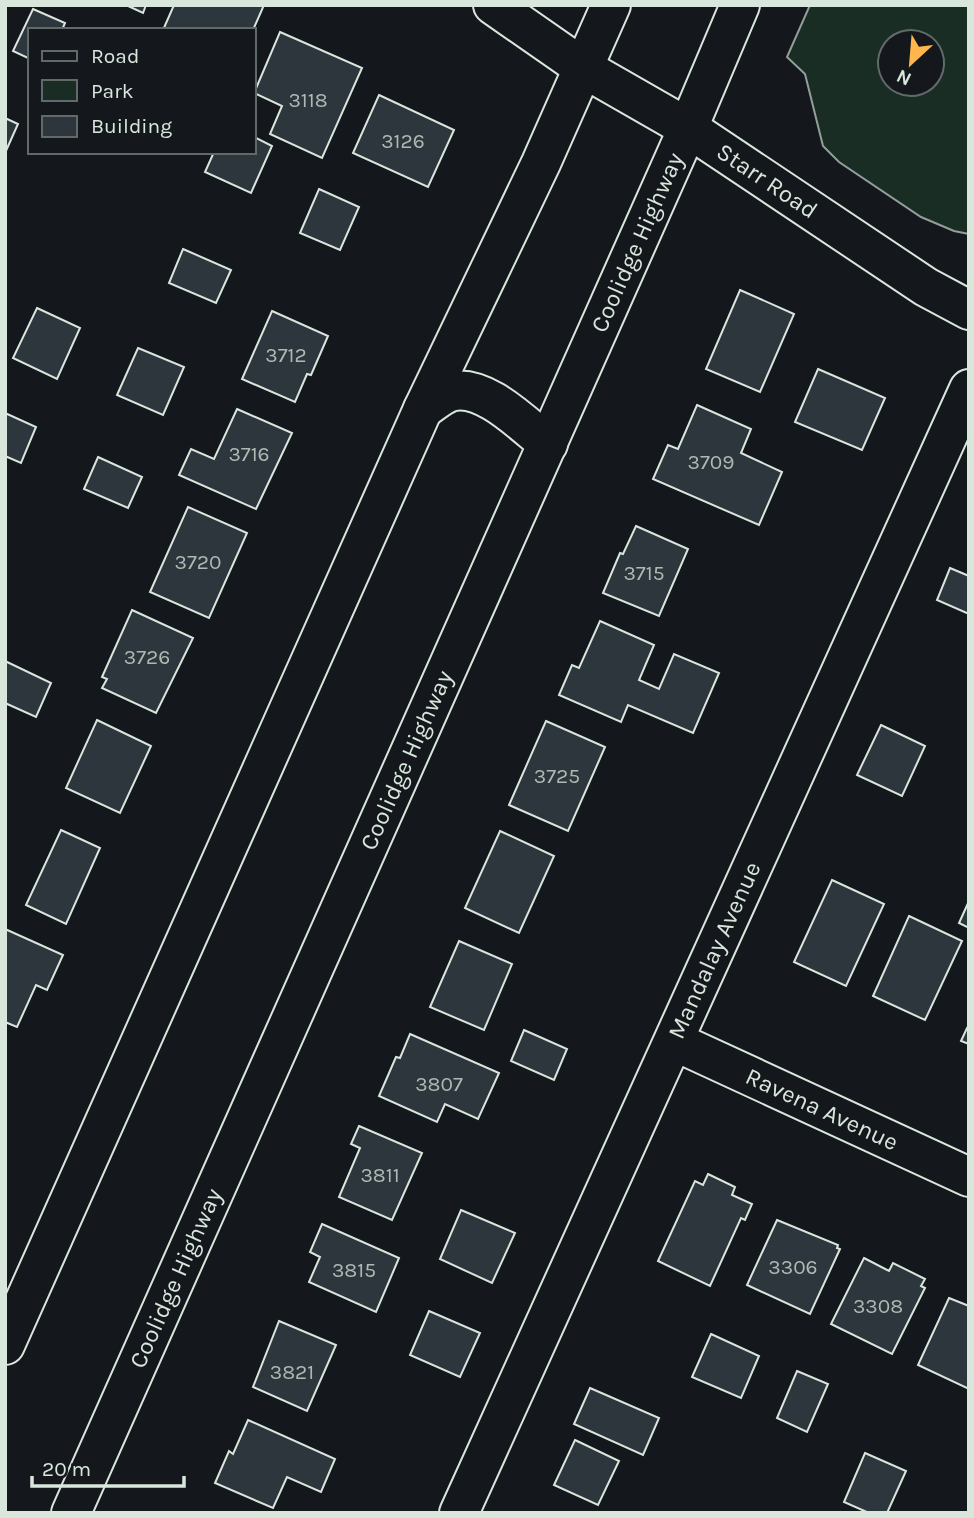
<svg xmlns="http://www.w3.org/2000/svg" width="974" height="1518" viewBox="0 0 974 1518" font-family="Karla,sans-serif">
  <rect width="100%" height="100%" fill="#14181c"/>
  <!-- green -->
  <path fill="#1a2d24" stroke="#939e99" stroke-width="2" fill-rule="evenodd" d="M810,5H969V234L954,231L921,217L839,162L823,146L805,74L787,57ZM890,42H932V84H890Z"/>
  <!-- building -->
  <g fill="#2c363c" stroke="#d8e6dc" stroke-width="2">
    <path d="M126,5H146L143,13Z"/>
    <path d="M174,5H264L253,30H163Z"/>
    <path d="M33,9L65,23L62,30H30V59L13,51Z"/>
    <path d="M280,32L362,68L322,158L270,134L282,106L254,93Z"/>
    <path d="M379,95L454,130L428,187L353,153Z"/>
    <path d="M5,118L18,124L5,153Z"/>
    <path d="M254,137L272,146L251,193L205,172L214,152H254Z"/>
    <path d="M319,189L359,207L340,250L300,233Z"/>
    <path d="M183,249L231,270L216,303L169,283Z"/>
    <path d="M740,290L794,314L760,392L706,369Z"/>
    <path d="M37,308L80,328L57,379L13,358Z"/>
    <path d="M272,311L328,336L311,375L307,374L295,402L242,379Z"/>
    <path d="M138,348L184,367L163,415L117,395Z"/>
    <path d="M818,369L885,398L862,450L795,422Z"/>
    <path d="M697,405L751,429L741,453L782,472L759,525L653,479L668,445L678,449Z"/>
    <path d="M237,409L292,433L256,509L179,475L191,449L214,459Z"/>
    <path d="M5,413L36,427L21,463L5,456Z"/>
    <path d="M98,457L142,477L128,508L84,489Z"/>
    <path d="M188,507L247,533L209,618L150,592Z"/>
    <path d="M636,526L688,549L659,616L603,593L620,553L623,554Z"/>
    <path d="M950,568L969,576V614L937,600Z"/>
    <path d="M132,610L193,638L156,713L102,688L107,679L102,677Z"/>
    <path d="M600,621L654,645L639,680L659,689L674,654L719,673L693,733L628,705L621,722L559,695L572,665L579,668Z"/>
    <path d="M5,661L51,683L36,717L5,703Z"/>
    <path d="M97,720L151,746L120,813L66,788Z"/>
    <path d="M546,721L605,747L568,831L509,805Z"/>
    <path d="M881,725L925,746L902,796L857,775Z"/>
    <path d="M61,830L100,848L66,924L26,905Z"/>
    <path d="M500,831L554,856L519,933L465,908Z"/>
    <path d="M832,880L884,904L846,986L794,962Z"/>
    <path d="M969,901V928L959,923Z"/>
    <path d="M909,916L962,941L925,1020L873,996Z"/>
    <path d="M5,929L63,955L47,990L36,985L17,1027L5,1022Z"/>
    <path d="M459,941L512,964L484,1030L430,1007Z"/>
    <path d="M967,1028L969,1029V1044L961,1041Z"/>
    <path d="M524,1030L567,1049L554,1080L511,1061Z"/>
    <path d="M410,1034L499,1073L478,1119L445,1104L437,1122L379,1096L396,1057L400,1058Z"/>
    <path d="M359,1126L422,1153L392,1220L339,1197L360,1148L351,1144Z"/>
    <path d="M708,1174L735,1187L732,1195L752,1204L745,1220L741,1218L710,1286L658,1261L695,1181L703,1185Z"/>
    <path d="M461,1210L515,1233L492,1283L440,1259Z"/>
    <path d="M777,1220L838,1245L837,1248L840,1249L810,1314L747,1285Z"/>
    <path d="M322,1224L399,1258L376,1312L309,1282L320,1257L310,1252Z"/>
    <path d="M864,1258L889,1271L893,1263L925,1279L921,1286L925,1288L892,1354L831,1324Z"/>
    <path d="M949,1298L969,1306V1389L918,1365Z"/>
    <path d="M429,1311L480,1333L460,1377L410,1355Z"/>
    <path d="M279,1321L336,1345L307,1411L253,1387Z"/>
    <path d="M711,1334L759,1356L741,1398L692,1377Z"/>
    <path d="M797,1371L828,1384L807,1432L777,1418Z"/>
    <path d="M590,1388L659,1418L643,1455L574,1424Z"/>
    <path d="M248,1420L335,1459L321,1492L287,1477L273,1508L215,1483L229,1451L233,1454Z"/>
    <path d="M575,1440L619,1461L598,1505L554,1485Z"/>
    <path d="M865,1453L906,1471L887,1513H869L844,1502Z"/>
  </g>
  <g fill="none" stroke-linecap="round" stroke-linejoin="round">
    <!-- minor casing -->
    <g stroke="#d8e6dc" stroke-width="42">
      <g id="minor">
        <path id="s1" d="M493,5L585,69L688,128L926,287L969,310"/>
        <path id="s2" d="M674,1041L969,1177"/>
        <path id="s3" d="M459,1513L969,389"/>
      </g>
    </g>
    <!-- secondary casing -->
    <g stroke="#d8e6dc" stroke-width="42">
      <g id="secondary">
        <path d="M423,409C431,404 441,395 450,392C483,382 524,425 548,444"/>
        <path d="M5,1345L423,409L541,163L611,5"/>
        <path id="s4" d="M71,1513L688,128L740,5"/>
      </g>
    </g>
    <!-- minor -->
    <use href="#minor" stroke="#14181c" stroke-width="38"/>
    <!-- secondary -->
    <use href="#secondary" stroke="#14181c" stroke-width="38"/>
  </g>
  <g text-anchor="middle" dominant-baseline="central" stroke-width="5" stroke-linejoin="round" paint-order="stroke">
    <!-- number labels -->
    <g font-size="21" fill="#adbab4">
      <text x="308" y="100">3118</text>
      <text x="403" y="141">3126</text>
      <text x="286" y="355">3712</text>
      <text x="249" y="454">3716</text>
      <text x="711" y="462">3709</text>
      <text x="198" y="562">3720</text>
      <text x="644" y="573">3715</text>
      <text x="147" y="657">3726</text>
      <text x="557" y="776">3725</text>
      <text x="439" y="1084">3807</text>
      <text x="380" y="1175">3811</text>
      <text x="793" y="1267">3306</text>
      <text x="354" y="1270">3815</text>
      <text x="878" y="1306">3308</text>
      <text x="292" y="1372">3821</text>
    </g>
    <!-- street labels -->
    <g font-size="24" fill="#d8e6dc" stroke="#14181c">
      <text stroke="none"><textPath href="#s1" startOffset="326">Starr Road</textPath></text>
      <text stroke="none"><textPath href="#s4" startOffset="1391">Coolidge Highway</textPath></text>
      <text stroke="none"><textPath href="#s4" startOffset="824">Coolidge Highway</textPath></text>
      <text stroke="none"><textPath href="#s3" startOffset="618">Mandalay Avenue</textPath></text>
      <text stroke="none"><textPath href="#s2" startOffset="163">Ravena Avenue</textPath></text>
      <text stroke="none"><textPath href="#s4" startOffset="257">Coolidge Highway</textPath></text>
    </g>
  </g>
  <!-- border -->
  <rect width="974" height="1518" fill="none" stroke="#d8e6dc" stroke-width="14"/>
  <!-- legend -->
  <rect x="28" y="28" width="228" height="126" fill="#14181c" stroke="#626a69" stroke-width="2"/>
  <rect x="42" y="51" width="35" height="10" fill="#14181c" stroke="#626a69" stroke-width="2"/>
  <text x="91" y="63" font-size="21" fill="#d8e6dc">Road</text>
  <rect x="42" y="80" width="35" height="21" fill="#1a2d24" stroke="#626a69" stroke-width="2"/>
  <text x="91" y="98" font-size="21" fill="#d8e6dc">Park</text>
  <rect x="42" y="116" width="35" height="21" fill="#2c363c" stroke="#626a69" stroke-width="2"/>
  <text x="91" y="133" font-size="21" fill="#d8e6dc">Building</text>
  <!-- north arrow -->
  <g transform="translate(911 63) rotate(206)"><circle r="33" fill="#14181c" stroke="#626a69" stroke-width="2"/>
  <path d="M0-5L12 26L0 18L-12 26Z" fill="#ffb74d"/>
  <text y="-10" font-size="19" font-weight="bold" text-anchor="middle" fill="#d8e6dc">N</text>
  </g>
  <!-- scale -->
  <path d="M32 1476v10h152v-10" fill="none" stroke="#d8e6dc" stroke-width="3.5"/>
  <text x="42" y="1476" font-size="21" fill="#d8e6dc" stroke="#14181c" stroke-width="5" paint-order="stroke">20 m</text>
</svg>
